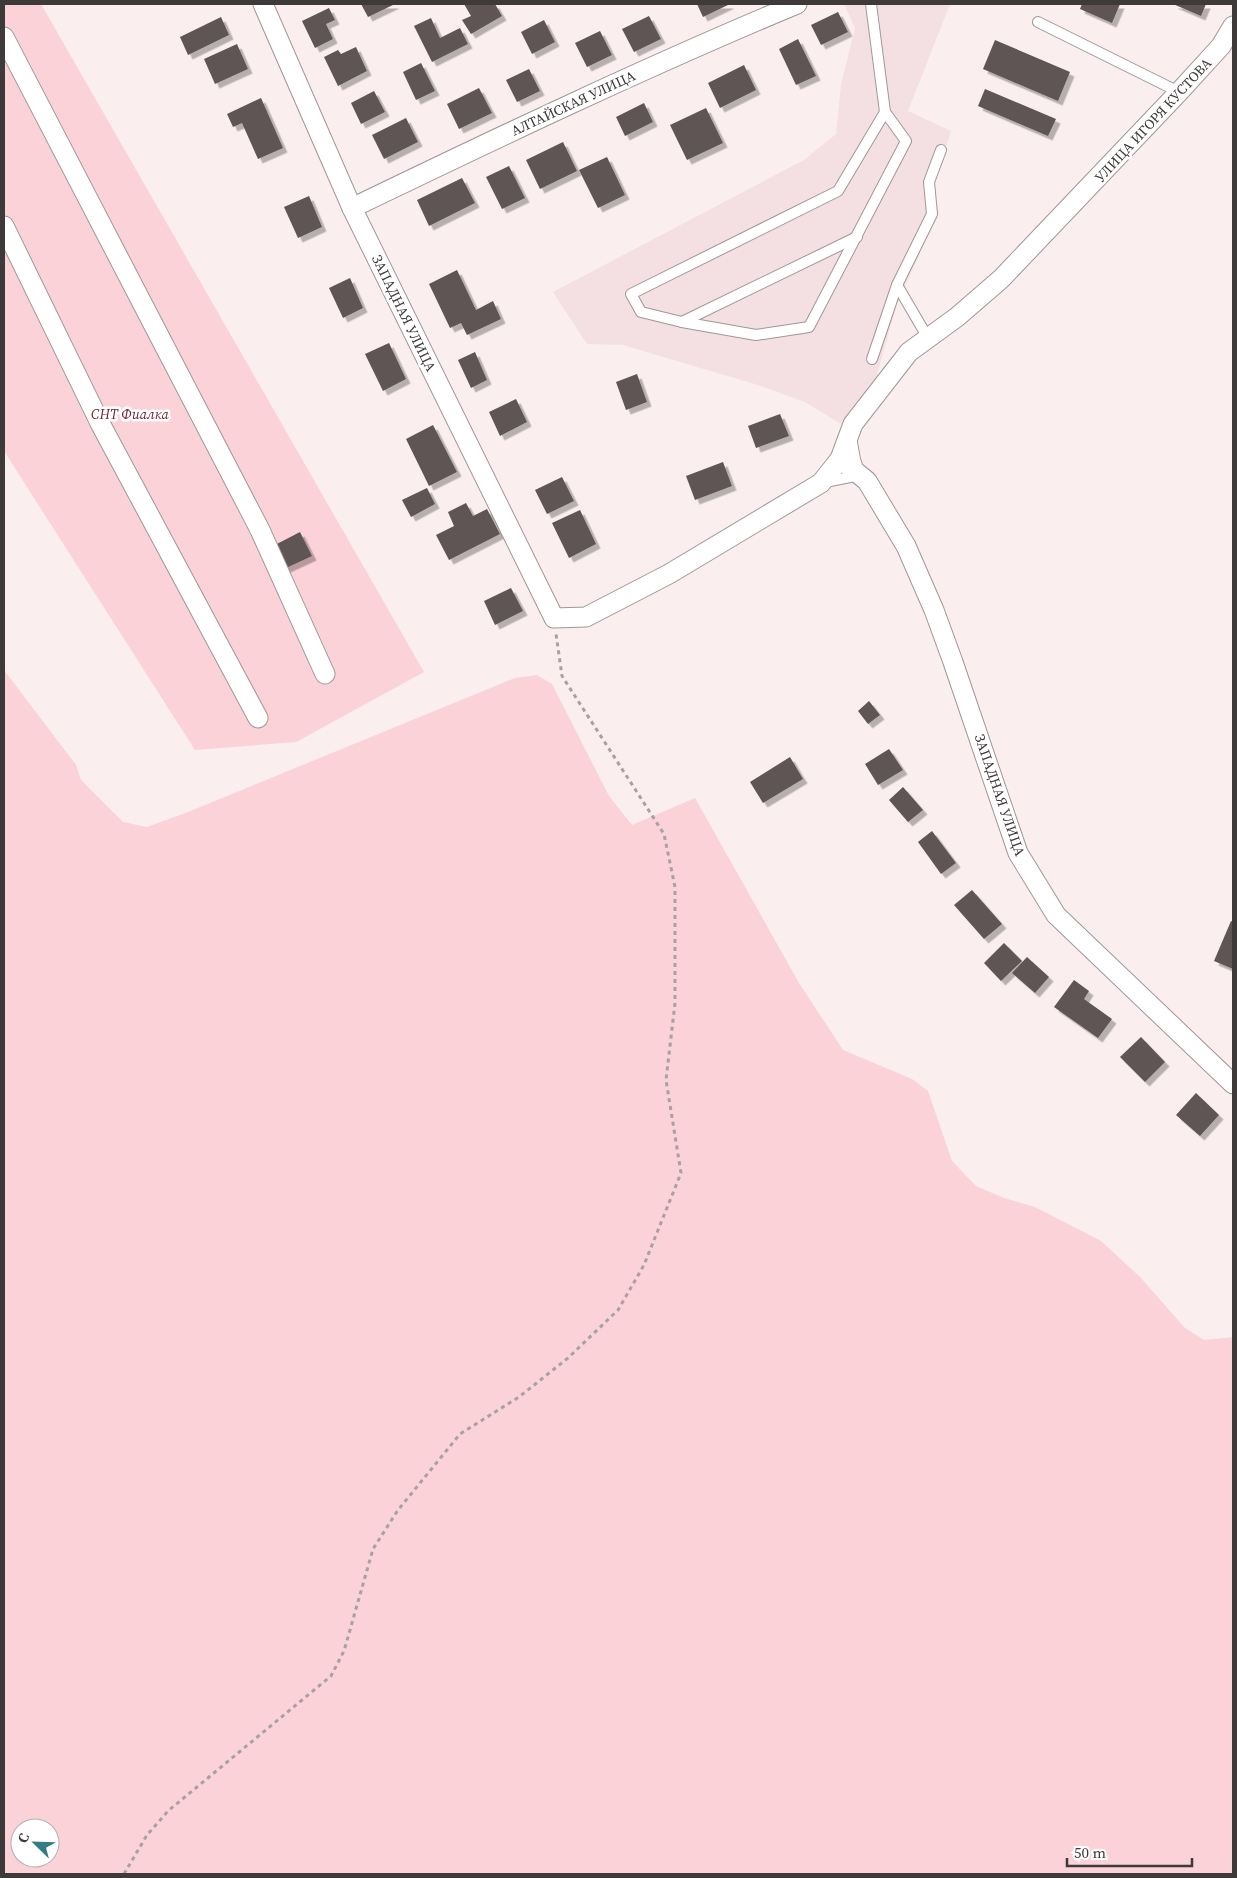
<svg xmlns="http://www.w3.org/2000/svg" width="1237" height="1878" viewBox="0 0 1237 1878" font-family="'Source Serif 4',serif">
  <defs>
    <filter id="shadow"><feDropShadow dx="4.5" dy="4.5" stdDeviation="0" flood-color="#0004"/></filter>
  </defs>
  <rect width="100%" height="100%" fill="#faeeef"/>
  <!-- built -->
  <path fill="#f4e0e2" d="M844,4H950L908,111L951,131L932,194L939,212L897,304L876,378L841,424L805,402L758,385L623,345L587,344L553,292L804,160L836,134L841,85L855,28Z"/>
  <!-- green -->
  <g fill="#fad2d7" fill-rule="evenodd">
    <path d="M4,4H41L424,672L296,742L195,750L4,451Z"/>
    <path d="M4,670L76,765L81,780L123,822L147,827L188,812L515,678L537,675L552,684L609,796L632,825L695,798L799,983L843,1050L912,1079L928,1091L952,1161L976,1186L1004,1198L1035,1207L1101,1241L1140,1277L1185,1328L1204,1340L1233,1337V1874H4ZM20,1828H50V1858H20Z"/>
  </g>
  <!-- building -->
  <g fill="#5e5455" filter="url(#shadow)">
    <path d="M361,4H395L368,17Z"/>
    <path d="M464,4H495L502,16L471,34L462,20L471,16Z"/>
    <path d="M697,4H730L703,17Z"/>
    <path d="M1082,4H1120L1112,23L1080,9Z"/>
    <path d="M1173,4H1206L1201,16Z"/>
    <path d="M329,8L335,20L326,24L333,39L315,48L302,21Z"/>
    <path d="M838,12L848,32L821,45L811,25Z"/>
    <path d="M649,16L661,39L634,52L622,29Z"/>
    <path d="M221,17L229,35L188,55L180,37Z"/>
    <path d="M431,18L440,38L460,28L468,44L432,62L414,26Z"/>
    <path d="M544,20L555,42L532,54L521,32Z"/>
    <path d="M600,31L612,55L587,67L575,43Z"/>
    <path d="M798,39L816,76L796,85L779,49Z"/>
    <path d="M995,40L1070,72L1058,101L983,69Z"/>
    <path d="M237,44L248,69L215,84L204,59Z"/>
    <path d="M356,47L367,71L338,86L324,57L338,50L341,54Z"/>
    <path d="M421,63L435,91L416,100L403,72Z"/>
    <path d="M744,65L756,90L720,108L708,83Z"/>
    <path d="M529,69L540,91L517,102L506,80Z"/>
    <path d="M479,88L492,113L459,129L447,104Z"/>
    <path d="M985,89L1056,119L1048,136L978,106Z"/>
    <path d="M374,91L385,112L361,124L351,103Z"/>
    <path d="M261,98L283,148L258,159L242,123L233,127L227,114Z"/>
    <path d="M644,103L653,122L625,136L616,117Z"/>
    <path d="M706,108L723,143L687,160L670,125Z"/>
    <path d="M406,118L418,142L384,159L372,135Z"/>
    <path d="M563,142L577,171L540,189L526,160Z"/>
    <path d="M607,157L625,195L598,208L579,170Z"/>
    <path d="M509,166L525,198L502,209L486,177Z"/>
    <path d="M462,178L475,203L429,226L417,200Z"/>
    <path d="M309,196L322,227L298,238L284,207Z"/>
    <path d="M457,270L476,310L493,301L501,319L467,335L461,323L450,328L429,284Z"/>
    <path d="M350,278L363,308L343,318L329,288Z"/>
    <path d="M389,343L406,379L383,391L365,354Z"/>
    <path d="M475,352L487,380L471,388L458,360Z"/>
    <path d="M637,374L647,402L626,410L616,382Z"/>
    <path d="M516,399L527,422L500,436L489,412Z"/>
    <path d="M780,414L789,436L756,448L748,426Z"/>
    <path d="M433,425L457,472L429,486L406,439Z"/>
    <path d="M723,462L732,486L695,500L686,476Z"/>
    <path d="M562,477L574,501L547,514L535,490Z"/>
    <path d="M427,488L435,504L411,517L402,500Z"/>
    <path d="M466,503L473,516L487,509L500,534L449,560L436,535L454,526L448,512Z"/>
    <path d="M580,510L596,544L569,558L552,523Z"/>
    <path d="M300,532L312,556L284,569L273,546Z"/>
    <path d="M511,588L523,611L495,625L484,601Z"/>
    <path d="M869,701L880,715L868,724L858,711Z"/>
    <path d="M889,749L903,770L878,785L865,764Z"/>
    <path d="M790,757L803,779L763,803L750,782Z"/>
    <path d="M903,787L923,810L908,822L889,800Z"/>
    <path d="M932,831L956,863L941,874L918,842Z"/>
    <path d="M972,890L1002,924L984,939L954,905Z"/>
    <path d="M1231,921L1233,922V969L1214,961Z"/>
    <path d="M1004,943L1022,961L1001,981L984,963Z"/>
    <path d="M1027,957L1049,977L1035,993L1012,973Z"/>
    <path d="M1074,980L1089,991L1084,999L1112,1019L1098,1038L1054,1007Z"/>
    <path d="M1141,1037L1165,1062L1145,1082L1120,1057Z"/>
    <path d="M1196,1093L1219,1115L1200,1136L1176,1115Z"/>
  </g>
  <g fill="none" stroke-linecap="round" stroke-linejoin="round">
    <!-- lane casing -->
    <g stroke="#a19697" stroke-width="12">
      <g id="lane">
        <path d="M871,4L885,112L838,191L631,294L641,312L682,322L756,335L809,327L906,141L885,112"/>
        <path d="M1038,22L1179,92"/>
        <path d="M897,285L932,214L929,182L941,150"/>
        <path d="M682,322L857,237"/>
        <path d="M872,359L897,285L928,338"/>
        <path d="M825,482L860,475L855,459L851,437"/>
      </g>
    </g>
    <!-- street casing -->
    <g stroke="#a19697" stroke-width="21">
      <g id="street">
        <path d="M263,4L352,208L554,618L586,617L669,574L821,483L840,459L853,424L909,352L957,317L1001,279L1179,92L1221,46L1233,26"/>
        <path d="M4,37L260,530L325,674"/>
        <path d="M352,208C499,137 646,67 797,4"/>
        <path d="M4,226L101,425L258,718"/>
        <path d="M840,459L867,481L906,546L934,610L953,662L1018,853L1056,915L1233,1084"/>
      </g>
    </g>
    <!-- path -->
    <path stroke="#a9a0a1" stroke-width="3" stroke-dasharray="4 4" stroke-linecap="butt" d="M124,1874L147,1835L168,1811L331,1676L344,1651L373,1549L398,1510L460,1434L519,1397L568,1358L618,1310L644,1265L681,1173L666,1080L675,1003V887L664,834L562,676L556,634"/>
    <!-- lane -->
    <use href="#lane" stroke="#fff" stroke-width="10"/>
    <!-- street -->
    <use href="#street" stroke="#fff" stroke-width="19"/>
  </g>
  <g text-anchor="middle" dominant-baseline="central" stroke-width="5" stroke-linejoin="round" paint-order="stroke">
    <!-- street labels -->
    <g font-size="14" fill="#3f3a3a" stroke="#fff">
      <text transform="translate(573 103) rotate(-25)">АЛТАЙСКАЯ УЛИЦА</text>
      <text transform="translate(1153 120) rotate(-47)">УЛИЦА ИГОРЯ КУСТОВА</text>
      <text transform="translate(404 313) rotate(64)">ЗАПАДНАЯ УЛИЦА</text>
      <text transform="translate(1000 795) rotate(71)">ЗАПАДНАЯ УЛИЦА</text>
    </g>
    <!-- park labels -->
    <g font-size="14" font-style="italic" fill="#702435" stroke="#fff">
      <text x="130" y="414">СНТ Фиалка</text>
    </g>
  </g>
  <!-- border -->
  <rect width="1237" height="1878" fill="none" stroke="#3f3a3a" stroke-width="10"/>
  <!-- north arrow -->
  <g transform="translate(35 1843) rotate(293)"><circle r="24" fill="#ffffff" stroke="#b2b0b0"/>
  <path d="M0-4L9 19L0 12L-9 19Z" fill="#347c85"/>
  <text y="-8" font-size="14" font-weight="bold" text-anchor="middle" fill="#3f3a3a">С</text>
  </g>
  <!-- scale -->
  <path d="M1067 1858v8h125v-8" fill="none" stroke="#3f3a3a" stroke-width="2.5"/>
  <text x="1074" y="1858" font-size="15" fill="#3f3a3a" stroke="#ffffff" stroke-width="4" paint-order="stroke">50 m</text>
</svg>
